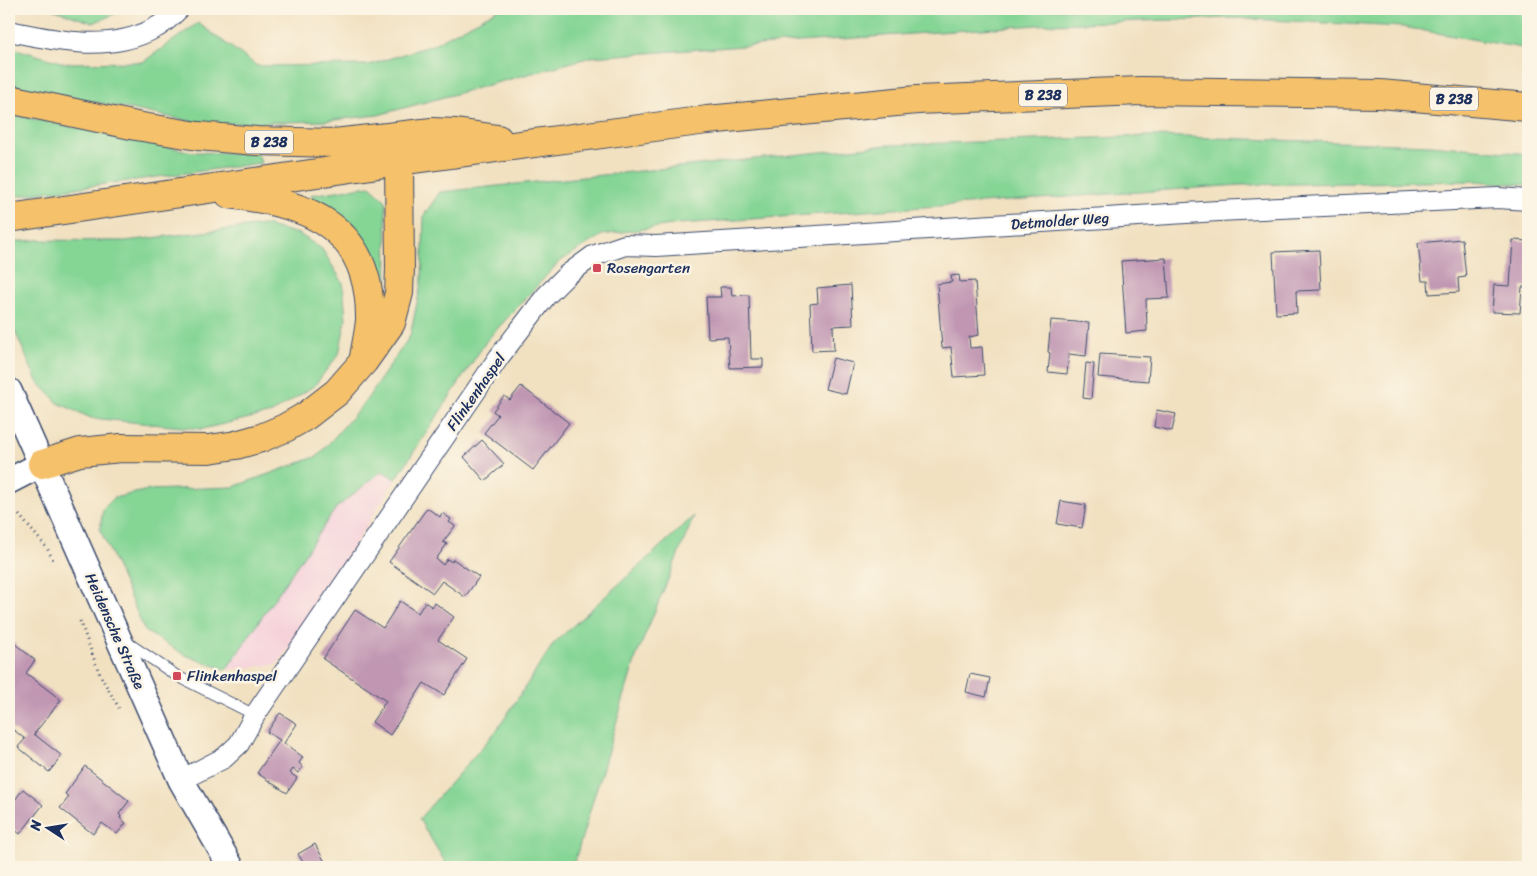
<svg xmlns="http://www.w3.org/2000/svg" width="1537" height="876" viewBox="0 0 1537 876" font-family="Sriracha,sans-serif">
  <rect width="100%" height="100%" fill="#fcf5e5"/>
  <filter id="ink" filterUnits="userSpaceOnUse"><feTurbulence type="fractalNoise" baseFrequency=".02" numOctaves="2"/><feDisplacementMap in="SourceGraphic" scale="10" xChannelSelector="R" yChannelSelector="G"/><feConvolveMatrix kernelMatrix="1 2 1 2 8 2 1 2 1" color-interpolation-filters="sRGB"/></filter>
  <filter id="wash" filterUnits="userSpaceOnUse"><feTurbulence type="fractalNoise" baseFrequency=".0096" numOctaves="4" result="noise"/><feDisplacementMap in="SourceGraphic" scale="20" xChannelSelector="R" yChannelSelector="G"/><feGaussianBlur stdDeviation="1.12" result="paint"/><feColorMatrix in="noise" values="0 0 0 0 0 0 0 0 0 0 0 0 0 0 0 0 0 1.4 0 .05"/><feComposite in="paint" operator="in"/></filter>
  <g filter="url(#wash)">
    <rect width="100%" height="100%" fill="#f1e1c1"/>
    <!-- built -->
    <path fill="#f5cfda" d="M382,471L396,479L278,664L226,670L336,508Z"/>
    <!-- green -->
    <g fill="#85d595" stroke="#50827a">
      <path d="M52,9H121L122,11L93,23Z"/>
      <path d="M499,9H1528V49L1403,27L1231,18L1051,24L591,57L378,115L325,121L205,124L9,85V47L64,63L143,62L198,23L257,66L369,65L432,45Z"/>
      <path d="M9,114L193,152L258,154L261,163L9,197Z"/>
      <path d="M1152,136L1431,145L1528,154V185L1474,181L1240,185L679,224L602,235L559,262L487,340L396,479L382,471L336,508L226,670L185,655L145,631L100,529L103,509L114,498L148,490L233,487L318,456L365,402L410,336L422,279L424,215L440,192L888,145Z"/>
      <path d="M370,186L386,201L387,292L382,303L312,201L311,195Z"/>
      <path d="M264,225L299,234L322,249L343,283L346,319L339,354L314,386L272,413L202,429L91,418L58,403L37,381L9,318V242L37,240L125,241Z"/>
      <path d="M694,516L636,657L573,867H448L419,819L497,730L554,643Z"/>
    </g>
    <g id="blocks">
      <!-- building -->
      <g fill="#c096b2">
        <path d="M1462,239L1466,277L1458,278L1459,292L1429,294L1428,281H1422L1418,243Z"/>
        <path d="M1513,240L1528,241V287H1522L1520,313L1492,312L1494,285L1510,286Z"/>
        <path d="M1319,250L1321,290L1296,291L1297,313L1276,314L1273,252Z"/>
        <path d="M1166,258L1169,298L1146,299L1147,331L1126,333L1121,261Z"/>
        <path d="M959,275L960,282L975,281L979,335L969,337L970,348L982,347L984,375L954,377L951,347L942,348L937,284L952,282L951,276Z"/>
        <path d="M851,285L853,325L833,326L834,350L812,351L810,304L818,303L817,288Z"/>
        <path d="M720,287H731L732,296L749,295L751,359H763V367L730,368L728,337L708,338L706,297H721Z"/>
        <path d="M1051,320L1089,323L1086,356L1069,354L1067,374L1048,372L1050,353L1048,352Z"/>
        <path d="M1100,354L1150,357L1148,381L1098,377Z"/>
        <path d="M833,358L853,363L846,394L825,389Z"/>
        <path d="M1086,363L1094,364L1091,399L1083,398Z"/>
        <path d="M521,386L569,423L533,470L484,433L498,415L493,411L504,396L510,400Z"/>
        <path d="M1157,410L1176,414L1172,431L1154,427Z"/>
        <path d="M482,440L504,464L485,481L464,457Z"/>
        <path d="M1061,501L1086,505L1082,528L1057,524Z"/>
        <path d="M427,508L440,517L442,513L451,519L449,522L455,526L443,542L447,544L436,559L443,565L447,559L452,562L453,559L479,577L465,597L442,581L433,593L389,562Z"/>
        <path d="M400,601L418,613L425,602L432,607L435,603L454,617L438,640L467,659L444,695L424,683L390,735L372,722L386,701L323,659L355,610L383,628Z"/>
        <path d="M9,639L35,660L26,673L61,700L34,734L62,756L49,772L18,747L25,739L9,726Z"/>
        <path d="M970,674L990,678L986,697L966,692Z"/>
        <path d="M280,713L297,724L284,743L303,757L299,763L303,767L298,773L293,769L290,773L297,778L287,793L257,773L280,740L267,732Z"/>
        <path d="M85,766L129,801L119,814L121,816L120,818L126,823L117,834L102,823L93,834L60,808L69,797L65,794Z"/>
        <path d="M23,789L43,805L20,834L9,825V808Z"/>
        <path d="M315,844L325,862L316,867H306L298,854Z"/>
      </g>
    </g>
  </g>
  <g filter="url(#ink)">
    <use href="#blocks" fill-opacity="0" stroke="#3b4a6d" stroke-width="1"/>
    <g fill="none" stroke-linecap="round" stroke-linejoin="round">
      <!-- service casing -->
      <g stroke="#3b4a6d" stroke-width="12">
        <path id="service" d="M125,641L177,676L255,715"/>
      </g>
      <!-- minor casing -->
      <g stroke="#3b4a6d" stroke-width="22">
        <g id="minor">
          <path d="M9,31C57,41 110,53 155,28C164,24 172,15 179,9"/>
          <path d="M181,780L224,758L239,744L255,715L499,357L546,296L567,275L593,256L625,245L656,246L1218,211L1498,198L1528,200"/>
        </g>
      </g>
      <!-- tertiary casing -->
      <g stroke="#3b4a6d" stroke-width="28">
        <g id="tertiary">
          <path d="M9,391L181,780L231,867"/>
          <path d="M9,481L42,464"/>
        </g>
      </g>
      <!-- primary casing -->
      <g stroke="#3b4a6d" stroke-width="30">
        <g id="primary">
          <path d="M9,99L136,126L198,136L257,141L334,143L432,132L456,133L498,139"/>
          <path d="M229,194C310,203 371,227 370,320C369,332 366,345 364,357"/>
          <path d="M9,218L399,161L707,120L917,100L1141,91L1380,94L1528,107"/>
          <path d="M42,464L80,452L121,448L209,449L236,445L261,438L285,428L306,416L337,392L364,361L391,323L399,293L400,268L399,161"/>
        </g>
      </g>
      <!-- path -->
      <g stroke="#3b4a6d" stroke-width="3" stroke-dasharray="1 4" stroke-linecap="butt">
        <path d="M19,515L47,548L54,562"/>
        <path d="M80,621L100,675L119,708"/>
      </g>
      <!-- service -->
      <use href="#service" stroke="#fff" stroke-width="10"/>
      <!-- minor -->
      <use href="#minor" stroke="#fff" stroke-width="20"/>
      <!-- tertiary -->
      <use href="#tertiary" stroke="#fff" stroke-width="25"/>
      <!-- primary -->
      <use href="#primary" stroke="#f5c16b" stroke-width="28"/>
    </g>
  </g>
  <!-- markers -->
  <g fill="#d1495b" stroke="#fcf5e5" stroke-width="2">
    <rect x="592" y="263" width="10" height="10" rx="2.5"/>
    <rect x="172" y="671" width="10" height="10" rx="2.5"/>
  </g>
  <g text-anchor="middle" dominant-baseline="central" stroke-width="5" stroke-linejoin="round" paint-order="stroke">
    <!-- shield labels -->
    <g fill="#fcf5e5" stroke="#5e6a86" stroke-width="1">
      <rect x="1019" y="83.5" width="48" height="23" rx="4"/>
      <rect x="1430" y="87.5" width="48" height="23" rx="4"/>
      <rect x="245" y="130.5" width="48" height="23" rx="4"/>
    </g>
    <g font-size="14" font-weight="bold" fill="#1b2f5e">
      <text x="1043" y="95">B 238</text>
      <text x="1454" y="99">B 238</text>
      <text x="269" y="142">B 238</text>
    </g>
    <!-- street labels -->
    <g font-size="15" fill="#1b2f5e" stroke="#fcf5e5">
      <text transform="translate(1060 221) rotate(-4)">Detmolder Weg</text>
      <text transform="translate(476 392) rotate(-55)">Flinkenhaspel</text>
      <text transform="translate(115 631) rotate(66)">Heidensche Straße</text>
    </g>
    <!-- poi labels -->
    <g font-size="15" fill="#1b2f5e" stroke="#fcf5e5" text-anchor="start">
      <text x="607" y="268">Rosengarten</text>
      <text x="187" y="676">Flinkenhaspel</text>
    </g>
  </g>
  <!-- margin -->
  <rect width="1537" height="876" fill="none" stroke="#fcf5e5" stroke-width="30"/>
  <!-- north arrow -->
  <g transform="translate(48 828) rotate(282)" stroke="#fcf5e5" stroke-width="4" paint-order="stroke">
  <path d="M0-4L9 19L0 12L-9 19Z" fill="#1b2f5e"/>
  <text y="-8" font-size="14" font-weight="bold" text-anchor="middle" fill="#1b2f5e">N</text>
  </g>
</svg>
